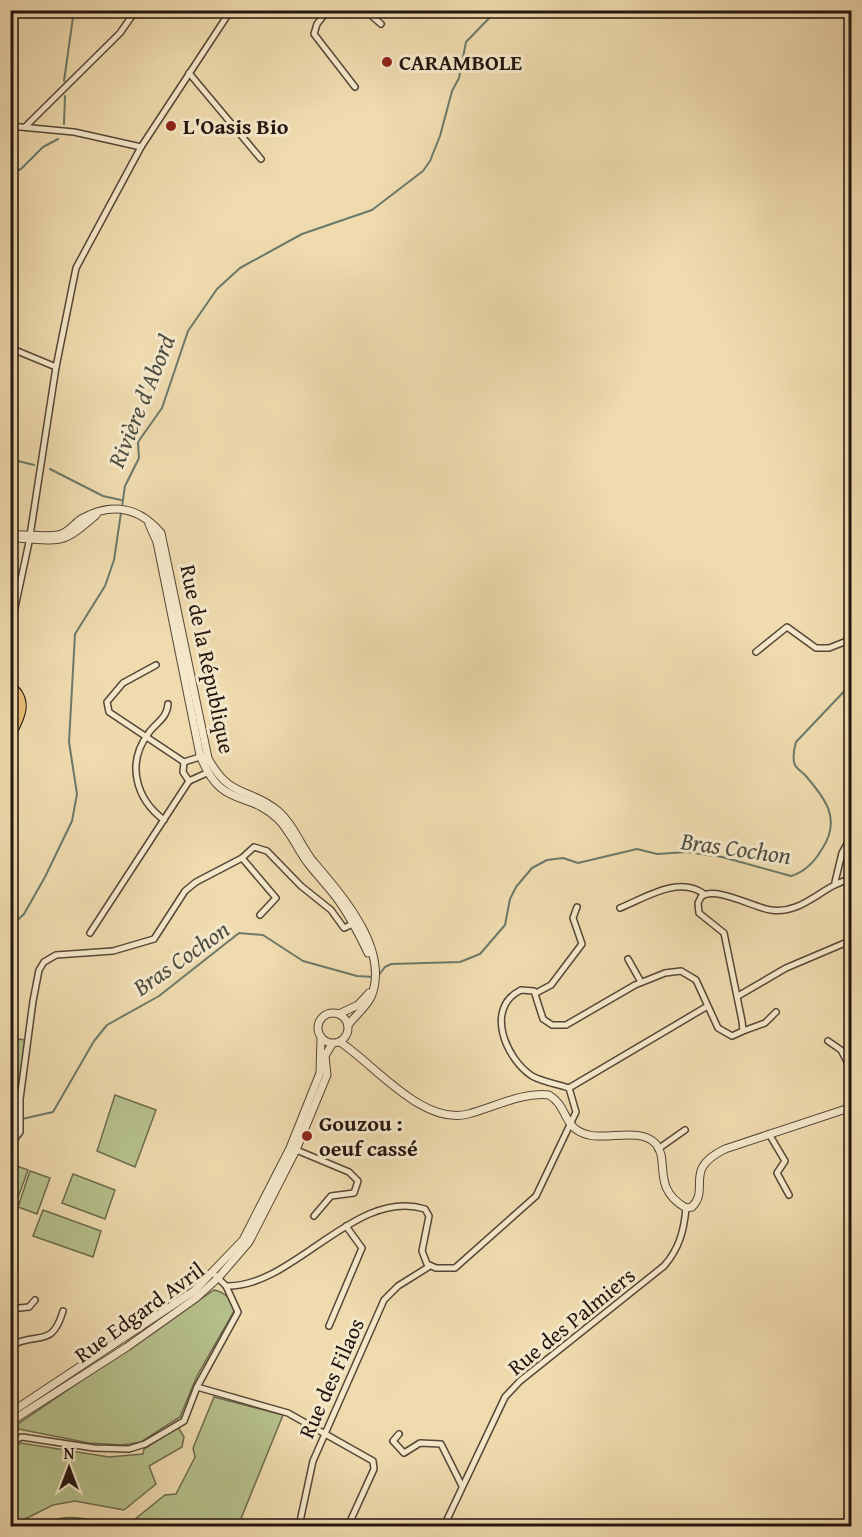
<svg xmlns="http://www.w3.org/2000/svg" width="862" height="1537" viewBox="0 0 862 1537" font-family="'Gentium Book Plus',serif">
  <rect width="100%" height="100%" fill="#efdbae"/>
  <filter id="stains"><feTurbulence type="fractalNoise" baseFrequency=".00333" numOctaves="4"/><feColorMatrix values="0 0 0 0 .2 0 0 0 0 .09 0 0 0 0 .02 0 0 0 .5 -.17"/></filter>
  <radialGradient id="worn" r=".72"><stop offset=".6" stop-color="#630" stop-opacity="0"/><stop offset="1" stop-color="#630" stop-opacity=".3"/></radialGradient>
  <!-- green -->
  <g fill="#b6c18c" stroke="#6c6b4e" stroke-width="1.5">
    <path d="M10,1038L26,1040L20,1078L11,1076Z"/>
    <path d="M115,1095L156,1110L135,1167L97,1151Z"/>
    <path d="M11,1164L28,1170L15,1206L11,1204Z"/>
    <path d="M30,1171L50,1178L37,1214L18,1207Z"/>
    <path d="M73,1174L115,1190L105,1219L62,1203Z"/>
    <path d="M43,1210L101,1231L93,1257L33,1236Z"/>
    <path d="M214,1290C225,1292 232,1300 234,1311L197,1376L180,1417L141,1442L122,1445L89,1443L18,1429V1424Z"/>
    <path d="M214,1397L283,1415L238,1526H38C76,1507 93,1526 130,1523L165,1495L176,1494L195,1457L193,1448Z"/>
    <path d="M178,1427L184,1437L182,1447L149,1466L156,1484L124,1510L75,1501L53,1505L11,1526L10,1449L21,1443L109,1457L143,1454L144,1449Z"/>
  </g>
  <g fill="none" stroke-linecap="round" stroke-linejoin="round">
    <!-- stream -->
    <g stroke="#6b7969" stroke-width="2">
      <path d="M64,81L74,10"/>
      <path d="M64,124L65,96"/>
      <path d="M10,174L21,169L43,147L58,139"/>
      <path d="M10,459L34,465"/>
      <path d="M50,469L103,496L121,500"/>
      <path d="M10,927L24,914L45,877L72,821L77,794L69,742L75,634L105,586L114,560L125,486L139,458L138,442L162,408L188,331L217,289L240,268L302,234L372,210L423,171L430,161L440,136L452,91L459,78L466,42L497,10"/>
      <path d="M378,976L385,967L391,964L460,962L480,954L505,925L510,899L516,887L532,868L547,860L563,858L578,863L637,849L657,854L687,852L722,857L791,876C805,872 815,861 822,849C842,819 825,798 805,775C802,772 797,769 795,765C792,758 794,749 796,742L852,683"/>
      <path d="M22,1119L53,1112L94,1041L107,1025L159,996L239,933L263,935L303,961L357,976L373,977"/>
      <path d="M10,1130L18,1123"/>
    </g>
    <!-- minor casing -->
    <g stroke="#564637" stroke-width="8">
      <g id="minor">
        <path d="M328,10L317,24L314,34L355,87"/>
        <path d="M365,10L381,24"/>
        <path d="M189,73L261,159"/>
        <path d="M10,126L74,132L141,147L231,10"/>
        <path d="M25,127L120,33L136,10"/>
        <path d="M10,348L56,367"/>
        <path d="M10,631L29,542L56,367L76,268L141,147"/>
        <path d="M756,652L787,627L816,648H829L852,639"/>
        <path d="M156,665L123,683L107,702L109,712L184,762"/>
        <path d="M189,781L183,772L184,762L203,756"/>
        <path d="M189,781L209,772"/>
        <path d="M164,820C136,799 126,764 148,734C155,723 167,719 168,704"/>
        <path d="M242,858L276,898L260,915"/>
        <path d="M835,882L842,853L852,835"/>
        <path d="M620,908C645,898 679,875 704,894"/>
        <path d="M90,933L189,781"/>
        <path d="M628,959L641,982"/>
        <path d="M536,993L551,985L582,944L573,918L577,907"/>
        <path d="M738,996L786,968L852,940"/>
        <path d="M743,1031L765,1023L776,1012"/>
        <path d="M828,1041L841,1050L852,1071"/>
        <path d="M569,1088L706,1007"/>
        <path d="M769,1134L785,1161L777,1173L789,1195"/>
        <path d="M10,1145L20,1132V1099L33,1001L39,970L44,962L56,955L113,951L154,939L185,891L196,882L242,858L254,847L267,851L301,886L331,910L344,928L357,922"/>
        <path d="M294,1149L349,1172L358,1181L354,1193L331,1196L314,1216"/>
        <path d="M658,1149L685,1130"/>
        <path d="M213,1273L226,1286C294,1288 355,1187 425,1209L429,1216L422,1251L427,1264L436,1268H455L536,1196L576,1112L569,1088C557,1084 543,1082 532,1076C506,1059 484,1008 521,990L534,991L543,1019L552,1025H566L635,985L665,973L681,971L696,980L718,1028L732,1036L743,1031L742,1021L724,933L699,913L698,903L701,897C715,885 754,908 771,910C803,915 823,884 852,879"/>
        <path d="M10,1309L29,1307L35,1300"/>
        <path d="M329,1326L362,1248L346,1226"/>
        <path d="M10,1346C38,1331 52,1349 63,1311"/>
        <path d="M197,1387L288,1413L373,1461L374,1469L348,1526"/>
        <path d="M399,1434L393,1441L404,1453L420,1443L441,1444L462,1486"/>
        <path d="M10,1442L22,1437L94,1448L129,1449L145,1444L184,1421L197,1387L238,1312L226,1286"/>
        <path d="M299,1526L313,1461L384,1300L398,1286L430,1266"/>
        <path d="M444,1526L505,1397L520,1381L664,1266C679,1249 684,1231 686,1208"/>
      </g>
    </g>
    <!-- tertiary casing -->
    <g stroke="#564637" stroke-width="9">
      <g id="tertiary">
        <path d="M149,524L157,542L200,755C221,810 247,789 278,819C290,831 297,848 307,862C316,874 327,885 336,897C348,913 359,934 368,953"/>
        <path d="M10,535C26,534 43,537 58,535C67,534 74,524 81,519C112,502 139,507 161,533L208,758C230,800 250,787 278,811C293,824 300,844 312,860C340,893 391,949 371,997C366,1007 355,1016 348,1025"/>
        <path d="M17,538C63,541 61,545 96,515"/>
        <circle cx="333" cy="1028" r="15"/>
        <path d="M339,1014L358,1005L369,993"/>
        <path d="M340,1042C375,1065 423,1126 468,1114C495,1107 521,1092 549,1095C569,1107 562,1129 589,1135C608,1140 641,1127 656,1144C670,1161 651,1188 686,1208L692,1207C711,1188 682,1170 725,1149L852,1107"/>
        <path d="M10,1413L194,1291L243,1240L290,1148L320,1073L321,1039"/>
        <path d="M10,1422L127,1347L196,1298L218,1278L249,1242L296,1150L327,1075L325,1056L332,1044"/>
      </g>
    </g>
    <!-- primary casing -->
    <g stroke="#23150f" stroke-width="11">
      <path id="primary" d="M10,686C30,701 19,719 10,736"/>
    </g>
    <!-- minor -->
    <use href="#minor" stroke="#f5e8ca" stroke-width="5"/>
    <!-- tertiary -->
    <use href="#tertiary" stroke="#f5e8ca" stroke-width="7"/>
    <!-- primary -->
    <use href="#primary" stroke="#e8be77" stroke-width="9"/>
  </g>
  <!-- markers -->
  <g fill="#8f2418" stroke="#f5e8ca" stroke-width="2">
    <circle cx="387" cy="62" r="6"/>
    <circle cx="171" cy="126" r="6"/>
    <circle cx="307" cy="1136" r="6"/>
  </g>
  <g text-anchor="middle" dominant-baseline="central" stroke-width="6" stroke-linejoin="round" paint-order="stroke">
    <!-- poi labels -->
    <g font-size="22" font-weight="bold" fill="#23150f" stroke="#f5e8ca" text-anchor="start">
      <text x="399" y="62">CARAMBOLE</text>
      <text x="183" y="126">L'Oasis Bio</text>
      <text x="319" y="1123">Gouzou :<tspan x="319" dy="25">oeuf cassé</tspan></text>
    </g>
    <!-- street labels -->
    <g font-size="22" fill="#23150f" stroke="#f5e8ca">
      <text transform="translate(208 659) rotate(78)">Rue de la République</text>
      <text transform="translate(139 1312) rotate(-36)">Rue Edgard Avril</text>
      <text transform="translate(571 1321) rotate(-39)">Rue des Palmiers</text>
      <text transform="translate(331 1378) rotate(-66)">Rue des Filaos</text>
    </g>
    <!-- water labels -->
    <g font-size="24" font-style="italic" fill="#4d4f44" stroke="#f5e8ca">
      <text transform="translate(141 401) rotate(-68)">Rivière d'Abord</text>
      <text transform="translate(736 848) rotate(8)">Bras Cochon</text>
      <text transform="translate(181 958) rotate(-35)">Bras Cochon</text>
    </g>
  </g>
  <!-- margin -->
  <rect width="862" height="1537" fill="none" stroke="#efdbae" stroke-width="36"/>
  <rect x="12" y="12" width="838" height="1513" fill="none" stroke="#23150f" stroke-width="3"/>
  <rect x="18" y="18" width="826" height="1501" fill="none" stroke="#23150f" stroke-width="1.5"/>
  <!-- north arrow -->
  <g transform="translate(69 1468)" stroke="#f5e8ca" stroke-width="4.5" paint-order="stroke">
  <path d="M0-4.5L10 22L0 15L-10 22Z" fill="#23150f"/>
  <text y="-9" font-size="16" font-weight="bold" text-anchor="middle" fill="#23150f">N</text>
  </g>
  <rect width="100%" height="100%" filter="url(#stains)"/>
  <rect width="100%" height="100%" fill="url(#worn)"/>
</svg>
